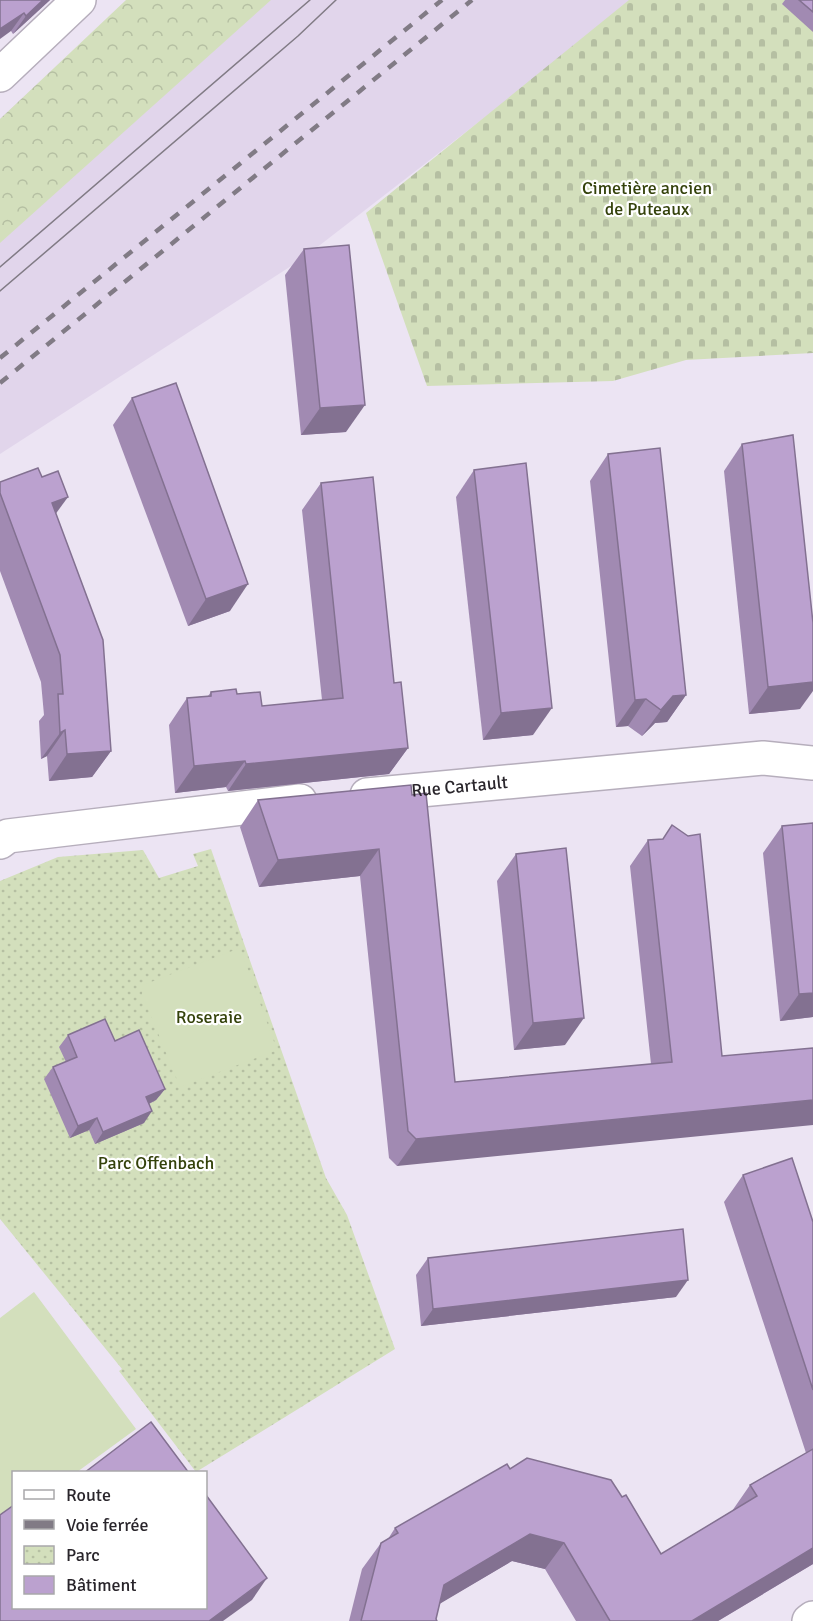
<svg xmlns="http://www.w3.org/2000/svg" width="813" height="1621" viewBox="0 0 813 1621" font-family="Signika,sans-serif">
  <defs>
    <pattern id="forest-crowns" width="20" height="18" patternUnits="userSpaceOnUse" patternTransform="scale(1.5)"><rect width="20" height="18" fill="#d3dfbc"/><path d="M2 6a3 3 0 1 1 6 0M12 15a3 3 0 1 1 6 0" fill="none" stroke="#b5bfa2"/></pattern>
    <pattern id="cemetery-stones" width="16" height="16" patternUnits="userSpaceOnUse" patternTransform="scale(1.5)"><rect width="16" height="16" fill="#d3dfbc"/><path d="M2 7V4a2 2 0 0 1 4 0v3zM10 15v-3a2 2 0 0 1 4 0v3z" fill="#b5bfa2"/></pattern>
    <pattern id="park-dots" width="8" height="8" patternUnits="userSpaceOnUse" patternTransform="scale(1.5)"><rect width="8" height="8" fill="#d3dfbc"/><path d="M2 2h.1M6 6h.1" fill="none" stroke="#b5bfa2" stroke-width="1.8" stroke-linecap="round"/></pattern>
  </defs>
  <rect width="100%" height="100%" fill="#ece4f3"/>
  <!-- built -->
  <path fill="#e1d5eb" d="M128,0H630L502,104L302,259L0,454V119Z"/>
  <!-- forest -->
  <path fill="url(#forest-crowns)" d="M126,0H271L0,243V119Z"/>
  <!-- cemetery -->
  <path fill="url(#cemetery-stones)" d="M629,0H813V353L686,360L613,381L427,386L366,213Z"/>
  <!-- park -->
  <path fill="url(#park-dots)" d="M211,849L326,1178L347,1215L395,1349L196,1472L119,1371L122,1369L0,1219V881L58,857L143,850L159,878L198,866L193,854Z"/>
  <!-- garden -->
  <g fill="#d3dfbc">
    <path d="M240,948L277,1050L180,1087L142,994L143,985Z"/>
    <path d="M34,1292L136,1429L77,1472H14L13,1520H0V1318Z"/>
  </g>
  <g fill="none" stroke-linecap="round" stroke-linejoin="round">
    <!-- minor casing -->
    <g stroke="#b6aebc" stroke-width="36">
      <g id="minor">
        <path d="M0,75L79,0"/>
        <path id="s1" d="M367,795L763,758L813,763"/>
        <path d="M0,842L8,836L300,801"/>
        <path d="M809,1621L813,1618"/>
      </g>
    </g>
    <!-- minor -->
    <use href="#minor" stroke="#fff" stroke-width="33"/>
    <!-- tram -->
    <g stroke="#817b85" stroke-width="1.5">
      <path d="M0,267L310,0"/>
      <path d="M0,291L298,36L336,0"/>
    </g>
    <!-- rail -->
    <g stroke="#817b85" stroke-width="4.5" stroke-dasharray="10 10" stroke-linecap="butt">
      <path d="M0,358L442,0"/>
      <path d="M0,383L472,0"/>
    </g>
  </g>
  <!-- wall -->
  <g fill="#a18ab2">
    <path d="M0,0H50L13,34L11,31Z"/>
    <path d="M785,0H813V32L782,4Z"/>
    <path d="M304,249L346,432L301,435L285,275Z"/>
    <path d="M132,398L230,611L188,626L113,425Z"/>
    <path d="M742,444L800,709L749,714L724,471Z"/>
    <path d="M608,454L686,695L667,722L655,723L642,736L628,726L616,727L590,481Z"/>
    <path d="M474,470L533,735L483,740L456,497Z"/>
    <path d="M0,482L56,514L111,751L92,777L49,781L47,756L41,759L39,721L44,715L41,682L0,571Z"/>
    <path d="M321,483L394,683L408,748L389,774L228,791L226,787L175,793L169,725L187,698L208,696L211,692L237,694L262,706L322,700L302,510Z"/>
    <path d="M412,795L455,1082L651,1064L630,866L648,840L722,1056L397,1166L389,1158L360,876L259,887L240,827L258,800Z"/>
    <path d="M813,823V1017L780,1021L763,853L782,826Z"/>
    <path d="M516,854L565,1045L514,1050L497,881Z"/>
    <path d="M68,1035L115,1041L165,1089L156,1100L149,1104L144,1123L95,1144L89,1130L70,1138L44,1079L53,1067L66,1062L59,1047Z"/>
    <path d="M743,1175L813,1222V1564L718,1621H576L545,1569L512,1561L440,1603L436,1619L437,1621H349L362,1569L381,1543L388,1539L395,1528L510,1469L661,1554L732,1511L750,1485L806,1453L724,1202Z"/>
    <path d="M428,1258L676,1297L421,1326L416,1275Z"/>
  </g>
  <!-- shaded-wall -->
  <g fill="#837191">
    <path d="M43,0H50L13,34L26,16Z"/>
    <path d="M24,13L11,31L0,39V29Z"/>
    <path d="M365,405L346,432L301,435L320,408Z"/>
    <path d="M68,497L49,523L52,503Z"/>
    <path d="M248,584L230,611L188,626L206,599Z"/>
    <path d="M813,682V691L800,709L749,714L768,687Z"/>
    <path d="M686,695L667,722L655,723L642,736L661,710L673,696Z"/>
    <path d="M646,699L628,726L616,727L635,700Z"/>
    <path d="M552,708L533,735L483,740L501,713Z"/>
    <path d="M65,730L47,756L41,759L60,733Z"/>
    <path d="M408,748L389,774L228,791L246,764Z"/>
    <path d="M111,751L92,777L49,781L67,754Z"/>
    <path d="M245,761L226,787L175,793L194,766Z"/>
    <path d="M379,849L360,876L259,887L278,860Z"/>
    <path d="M813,993V1017L780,1021L799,994Z"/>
    <path d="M584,1018L565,1045L514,1050L533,1023Z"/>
    <path d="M165,1089L156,1100L138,1109L146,1097Z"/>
    <path d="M813,1100V1125L397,1166L416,1139Z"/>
    <path d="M152,1111L144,1123L95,1144L103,1132Z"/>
    <path d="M97,1118L89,1130L70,1138L78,1126Z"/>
    <path d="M688,1280L676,1297L421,1326L433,1309Z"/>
    <path d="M530,1534L564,1543L545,1569L512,1561L426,1612L444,1585Z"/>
    <path d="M813,1548V1564L718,1621H692Z"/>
    <path d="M267,1578L252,1600L223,1621H209Z"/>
  </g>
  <!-- building -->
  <g fill="#bba1cf" stroke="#837191" stroke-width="1.5">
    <path d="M0,0H43L26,16L24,13L0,29Z"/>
    <path d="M799,0H813V12Z"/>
    <path d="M349,245L365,405L320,408L304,249Z"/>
    <path d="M176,383L248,584L206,599L132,398Z"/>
    <path d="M793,435L813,623V682L768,687L742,444Z"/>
    <path d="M660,448L686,695L673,696L661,710L646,699L635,700L608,454Z"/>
    <path d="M526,463L552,708L501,713L474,470Z"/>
    <path d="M38,468L42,477L58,471L68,497L52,503L103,640L111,751L67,754L65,730L60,733L58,694H63L60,655L0,493V482Z"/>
    <path d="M373,477L394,683L401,682L408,748L246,764L245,761L194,766L187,698L211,696V692L236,689L237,694L260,692L262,706L343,698L321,483Z"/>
    <path d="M411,785L412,795L426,793L455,1082L672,1062L648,840L663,839L672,825L688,836L700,834L722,1056L813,1048V1100L416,1139L408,1131L379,849L278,860L258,800Z"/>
    <path d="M813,823V993L799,994L782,826Z"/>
    <path d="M566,848L584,1018L533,1023L516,854Z"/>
    <path d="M105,1019L115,1041L139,1030L165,1089L146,1097L152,1111L103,1132L97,1118L78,1126L53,1067L77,1057L68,1035Z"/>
    <path d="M792,1158L813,1222V1390L743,1175Z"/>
    <path d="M683,1229L688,1280L433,1309L428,1258Z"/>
    <path d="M151,1422L189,1473H84Z"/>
    <path d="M813,1449V1548L692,1621H610L564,1543L530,1534L444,1585L436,1619L437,1621H361L381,1543L398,1533L395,1528L507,1464L510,1469L527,1458L611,1480L622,1497L626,1495L661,1554L757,1496L750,1485Z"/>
    <path d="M206,1495L267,1578L209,1621H0V1515L14,1505V1608H206Z"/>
  </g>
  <g text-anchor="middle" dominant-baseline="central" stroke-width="4.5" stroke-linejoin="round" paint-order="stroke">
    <!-- park labels -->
    <g font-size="18" fill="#34420b" stroke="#fff">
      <text x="647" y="188">Cimetière ancien<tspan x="647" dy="21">de Puteaux</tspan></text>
      <text x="209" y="1017">Roseraie</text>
      <text x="156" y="1163">Parc Offenbach</text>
    </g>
    <!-- street labels -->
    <g font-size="18" fill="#29252b" stroke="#fff">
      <text stroke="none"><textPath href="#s1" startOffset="93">Rue Cartault</textPath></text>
    </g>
  </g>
  <!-- legend -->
  <rect x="12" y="1471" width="195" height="138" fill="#ffffff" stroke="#a9a8aa" stroke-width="1.5"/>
  <rect x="24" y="1490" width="30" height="9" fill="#ffffff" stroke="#a9a8aa" stroke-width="1.5"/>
  <text x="66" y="1501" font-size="18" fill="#29252b">Route</text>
  <rect x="24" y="1520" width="30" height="9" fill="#817b85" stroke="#a9a8aa" stroke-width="1.5"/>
  <text x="66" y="1531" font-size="18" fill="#29252b">Voie ferrée</text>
  <rect x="24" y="1546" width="30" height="18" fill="url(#park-dots)" stroke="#a9a8aa" stroke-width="1.5"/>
  <text x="66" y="1561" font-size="18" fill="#29252b">Parc</text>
  <rect x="24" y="1576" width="30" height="18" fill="#bba1cf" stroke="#a9a8aa" stroke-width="1.5"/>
  <text x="66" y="1591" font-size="18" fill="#29252b">Bâtiment</text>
</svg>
